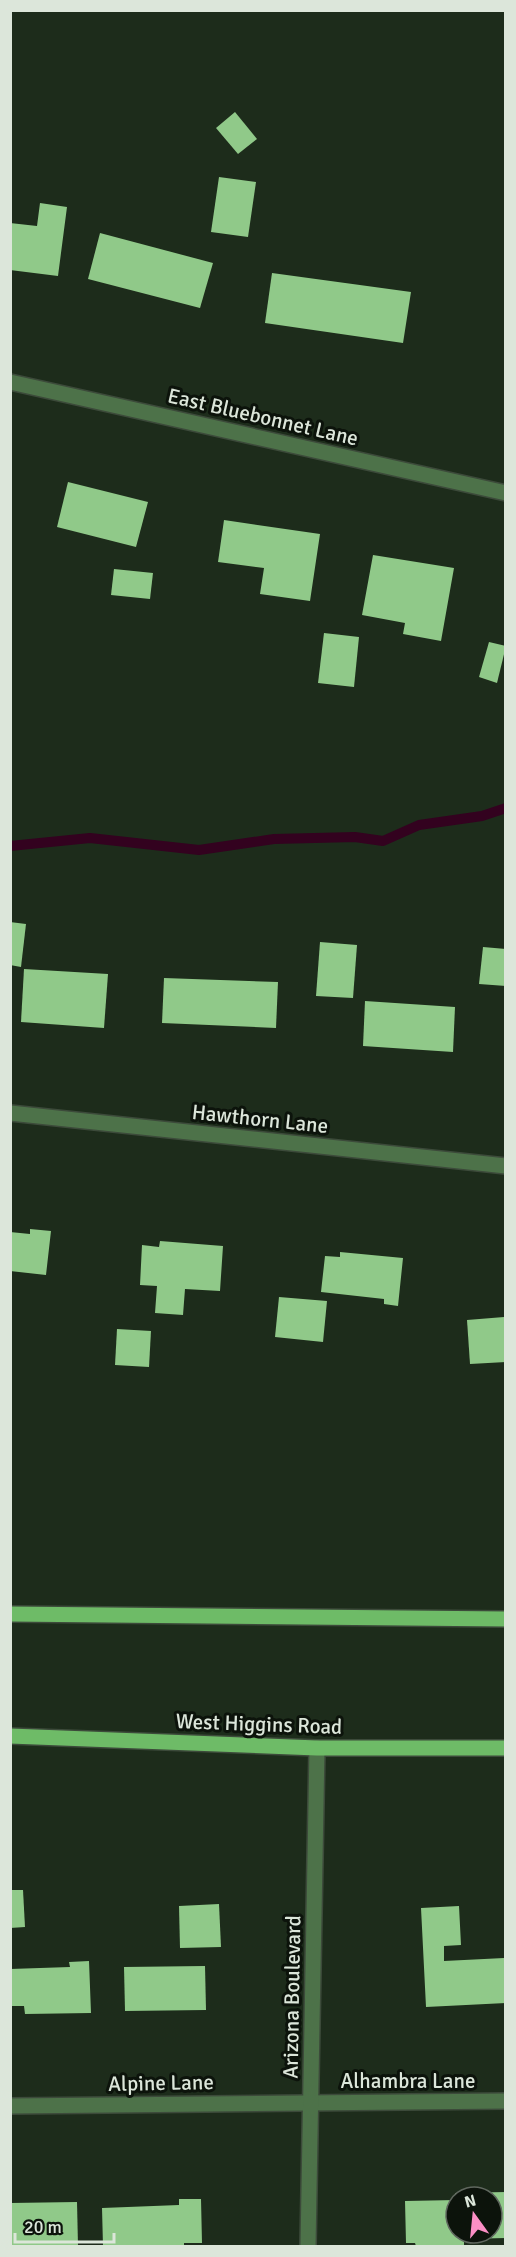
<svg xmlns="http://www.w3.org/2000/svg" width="516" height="2257" viewBox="0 0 516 2257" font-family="Signika,sans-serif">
  <rect width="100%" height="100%" fill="#1d2c1b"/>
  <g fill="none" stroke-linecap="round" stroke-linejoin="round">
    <!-- stream -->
    <path stroke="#33021f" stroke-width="10" d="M10,846L90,838L199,850L274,839L355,837L383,841L419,825L482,816L506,808"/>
  </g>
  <!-- building -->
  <g fill="#90c989">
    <path d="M235,112L257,139L238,154L216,128Z"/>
    <path d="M219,177L256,182L248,237L211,232Z"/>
    <path d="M40,203L67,207L58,276L10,270V223L37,226Z"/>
    <path d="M100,233L213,263L200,308L88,279Z"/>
    <path d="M272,273L411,292L403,343L265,323Z"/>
    <path d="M68,482L148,502L136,547L57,527Z"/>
    <path d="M224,520L320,534L310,601L260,594L264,568L218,562Z"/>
    <path d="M373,555L454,568L441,641L403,634L405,623L362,615Z"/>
    <path d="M114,569L153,573L150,599L111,595Z"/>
    <path d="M324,633L359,637L354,687L318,683Z"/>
    <path d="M489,642L506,646L497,683L479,677Z"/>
    <path d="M10,922L26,924L21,967L10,965Z"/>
    <path d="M320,942L357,945L353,998L316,996Z"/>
    <path d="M483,947L506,949V986L479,984Z"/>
    <path d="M24,969L108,974L104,1028L21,1022Z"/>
    <path d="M164,978L278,982L276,1028L162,1023Z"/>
    <path d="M365,1001L455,1007L453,1052L363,1046Z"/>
    <path d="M30,1229L51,1231L46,1275L10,1271V1232L30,1234Z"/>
    <path d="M160,1241L223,1246L220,1291L185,1289L183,1315L155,1313L157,1286L140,1285L142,1245L159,1247Z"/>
    <path d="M340,1252L403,1258L398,1306L384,1304V1299L321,1292L325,1256L340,1257Z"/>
    <path d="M279,1297L327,1301L323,1342L275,1337Z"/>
    <path d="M504,1317L506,1362L470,1364L467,1320Z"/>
    <path d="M117,1329L151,1331L149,1367L115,1365Z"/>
    <path d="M10,1890H23L25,1927L10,1928Z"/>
    <path d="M219,1904L221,1947L180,1948L179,1906Z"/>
    <path d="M459,1906L461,1945L444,1946V1961L504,1958L506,2003L426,2007L421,1908Z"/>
    <path d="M89,1961L91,2013L25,2014L24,2006H10V1969L70,1967L69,1962Z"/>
    <path d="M205,1966L206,2010L125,2011L124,1967Z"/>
    <path d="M506,2192V2238L464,2239V2246H416L415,2243H406L405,2201L456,2200V2233H492V2197H455V2193Z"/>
    <path d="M179,2199H201L202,2243H184V2246H103L102,2208L179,2205Z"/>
    <path d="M77,2202L78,2246H10V2203Z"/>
  </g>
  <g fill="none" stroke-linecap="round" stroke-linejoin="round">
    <!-- street casing -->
    <g stroke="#3c4a3a" stroke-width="18">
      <g id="street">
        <path d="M10,382L506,493"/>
        <path d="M10,1113L506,1166"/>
        <path d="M10,2106L506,2101"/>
        <path d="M308,2246L317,1748"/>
      </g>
    </g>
    <!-- primary casing -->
    <g stroke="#3c4a3a" stroke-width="18">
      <g id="primary">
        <path d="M10,1614L506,1619"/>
        <path d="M10,1736L317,1748H506"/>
      </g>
    </g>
    <!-- street -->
    <use href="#street" stroke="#4d7249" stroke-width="15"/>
    <!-- primary -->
    <use href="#primary" stroke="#6ebb67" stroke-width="15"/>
  </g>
  <g text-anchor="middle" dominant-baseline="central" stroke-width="6" stroke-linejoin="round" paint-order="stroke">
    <!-- street labels -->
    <g font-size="21" fill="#dce6da" stroke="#0c130b">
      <text transform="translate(263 417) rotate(13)">East Bluebonnet Lane</text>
      <text transform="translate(260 1119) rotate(6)">Hawthorn Lane</text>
      <text transform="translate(259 1724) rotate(2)">West Higgins Road</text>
      <text transform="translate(292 1997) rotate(-89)">Arizona Boulevard</text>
      <text x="408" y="2081">Alhambra Lane</text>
      <text transform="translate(161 2083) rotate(-1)">Alpine Lane</text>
    </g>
  </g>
  <!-- border -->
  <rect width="516" height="2257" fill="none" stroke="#dce6da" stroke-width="24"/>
  <!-- north arrow -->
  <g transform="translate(474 2215) rotate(345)"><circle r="28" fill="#0c130b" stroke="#5f675e" stroke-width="1.5"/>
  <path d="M0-4.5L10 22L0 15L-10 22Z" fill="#fb8fc5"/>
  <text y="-9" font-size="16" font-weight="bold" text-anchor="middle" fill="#dce6da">N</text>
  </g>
  <!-- scale -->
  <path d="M15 2233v9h99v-9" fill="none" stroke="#dce6da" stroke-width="3"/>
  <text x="24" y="2233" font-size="18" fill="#dce6da" stroke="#0c130b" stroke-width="4.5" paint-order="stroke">20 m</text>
</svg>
